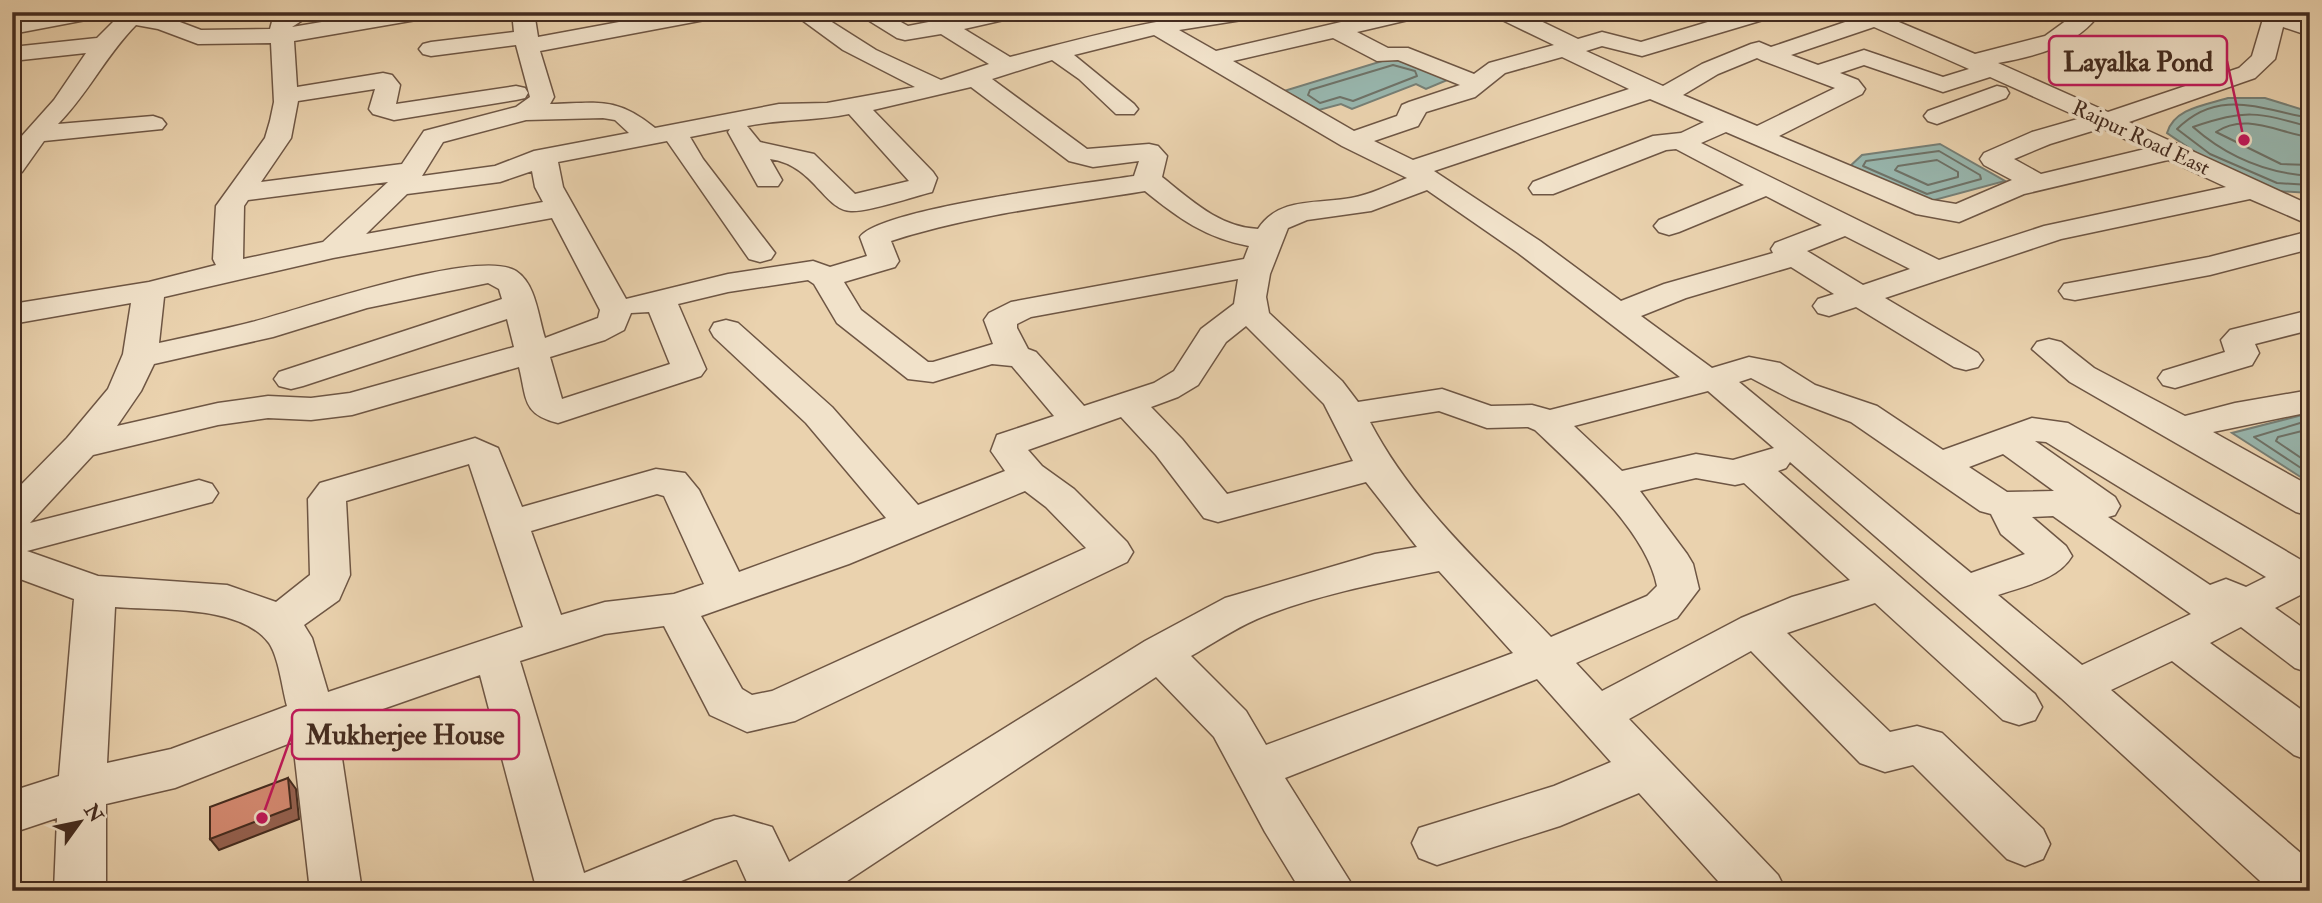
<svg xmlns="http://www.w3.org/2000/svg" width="2322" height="903" viewBox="0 0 2322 903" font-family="'IM FELL Double Pica',serif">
  <rect width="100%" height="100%" fill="#ead2ae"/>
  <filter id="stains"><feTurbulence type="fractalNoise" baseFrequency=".00286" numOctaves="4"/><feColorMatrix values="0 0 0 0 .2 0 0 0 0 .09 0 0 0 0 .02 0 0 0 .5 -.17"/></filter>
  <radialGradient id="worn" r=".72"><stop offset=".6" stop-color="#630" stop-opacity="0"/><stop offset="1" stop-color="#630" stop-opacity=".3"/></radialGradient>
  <!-- water -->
  <g fill="#98b7af" stroke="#767f76" stroke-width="2">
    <path d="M1392,58L1452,78L1426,89L1416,84L1352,109L1341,104L1319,110L1284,91Z"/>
    <path d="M2228,98H2265L2310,112V193L2276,191L2207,160L2167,133C2174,108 2206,105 2228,98Z"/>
    <path d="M1940,144L2005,181L1927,202L1848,168L1862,155Z"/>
    <path d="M2310,413V483L2232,433Z"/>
  </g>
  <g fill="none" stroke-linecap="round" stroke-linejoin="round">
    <!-- shore -->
    <g stroke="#6e7268" stroke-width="2">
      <path d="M1393,65L1415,71L1417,76L1353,101L1340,97L1320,103L1308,95L1310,90Z"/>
      <path d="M2310,118C2262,110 2219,87 2177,129L2210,154L2277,183L2310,185"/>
      <path d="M2310,127C2257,112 2246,109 2193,127C2226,156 2266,173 2310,176"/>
      <path d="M2310,137C2278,133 2246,112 2216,132L2281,164L2310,165"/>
      <path d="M1939,151L1980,175L1981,179L1927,194L1863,166L1866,161Z"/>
      <path d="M1937,160L1958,172V177L1928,185L1895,170L1898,166Z"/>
      <path d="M2310,420L2254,437L2310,474"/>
      <path d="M2310,429L2278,437L2276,441L2310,464"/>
    </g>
    <!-- minor casing -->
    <g stroke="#6e5644" stroke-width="3">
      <g id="minor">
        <path d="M55,12H102L91,19L12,34V20Z"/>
        <path d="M107,12L164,16L201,30L270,29L273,18L286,12H315L292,27L381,12H433L422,19L294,41L297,87L383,73L392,75L400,85L396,104L516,86L525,88L528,93L525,98L516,100L394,120L373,114L369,109L375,89L298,101L291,138L261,182L402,164L424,131L516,107L530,97L516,45L431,56L423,54L419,49L423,44L431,42L514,32L512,12H534L538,37L673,12H721L710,19L540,51L554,97L550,104C598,103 616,96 655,128L779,104L827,103L915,87L843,50L791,12H816L876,50L941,80L989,64L941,34L905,40L897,38L855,12H883L908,26L980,12H1020L1017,17L964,29L1010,57C1094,36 1171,12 1259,12L1248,19L1179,30L1216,51L1384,12H1424L1421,17L1357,32L1388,48H1408L1474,74L1489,63L1554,45L1496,17L1493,12H1522L1578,39L1602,32L1641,42L1741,12H1776L1773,17L1642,56L1602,46L1586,51L1663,86L1702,64L1751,44L1759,42L1771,47L1854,19L1845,12H1875L1975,54L2045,36L2078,12H2101C2077,46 2037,56 1998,63L2108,112L2239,68L2252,56L2263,19L2253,12H2285L2310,21V36L2283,27L2275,59L2255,78L2129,122L2310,205V225L2250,199L2061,239L1885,298L1978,353L1983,360L1978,367L1966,370L1954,367L1856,307L1829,316L1818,313L1813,306L1818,299L1834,294L1791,267L1686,298L1641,316L1712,368L1749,357L1780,363L1815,385L1877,406L1943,450L2032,418L2068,423L2301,560L2310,557V590L2275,608L2310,633V673L2295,668L2241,627L2210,643L2310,716V761L2294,755L2172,661L2111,690L2310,861V891H2271L2061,698L1790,462L1786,468L1778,471L2035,694L2042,707L2035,720L2019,725L2003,720L1875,603L1787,633L1890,732L1917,726L1942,733L2043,829L2050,844L2043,859L2025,866L2007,859L1913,765L1885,772L1860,763L1751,651L1629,719L1778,875L1786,891H1727L1639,793L1560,826L1437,865L1419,858L1412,843L1419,828L1554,786L1611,762L1537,679L1285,778L1356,891H1301L1265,832L1214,737L1156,677L832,891H751L737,860H734L656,891H537L480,675L337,725L362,891H310L293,742L175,788L106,804V891H54L57,818L12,833V791L59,776L74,599L12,576V494L67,438L108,389L123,354L131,303L12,324V304L149,282L216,265L213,259L216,206L265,138L270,121L274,102L271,43L198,44L158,29L136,25C106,55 88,94 58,124L153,116L162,119L166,124L162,129L44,141L22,172L12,174V147L54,100L86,53L12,61V47L97,38L116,19ZM1874,27L1969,69L1943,77L1864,50L1818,65L1791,55ZM1154,35L1342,146L1407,178C1389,185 1370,195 1351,198C1318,204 1278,197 1258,229C1219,227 1191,200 1162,177L1167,156L1158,146L1149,144L1087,149L992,79L1052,60L1079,79L1116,114H1134L1138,109L1134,104L1074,55ZM1333,38L1377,61L1398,60L1460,85L1409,102L1402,105L1397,116L1354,131L1233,61ZM1562,57L1629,89L1413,160L1374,141L1418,126L1426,112L1475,97L1505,73ZM1757,58L1761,60L1835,88L1757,126L1683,95L1718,74ZM1864,65L1943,92L1990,77L2081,118L2032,132L1984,153L1980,159L1984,165L2012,180L1956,204L1932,200L1779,136L1862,94L1865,89L1858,80L1840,73ZM971,87L1069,161L1093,167L1139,161L1134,176C1090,183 880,208 860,237L867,256L830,267L813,261L728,274L626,299L563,187L558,162L667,141L749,259L760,262L771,259L775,253L703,159L690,137L730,129L728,132L758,186H778L782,180L770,159C814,165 824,210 851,211C869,212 912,197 932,192L937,178L933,172L873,110ZM1650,99L1704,122L1681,133L1653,136L1533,182L1529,188L1533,194H1553L1666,150L1676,149L1744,185L1659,220L1654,226L1659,232L1669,235L1679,232L1766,196L1822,225L1775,243L1771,249L1773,253L1664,284L1621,301L1540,241L1434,171ZM849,114L909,181L855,194L814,154L760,142L747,126C781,119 815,121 849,114ZM603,118L615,120L629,133L534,151L495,166L422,176L443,142L526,120ZM2102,128L2145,149L2041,174L2014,159L2050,144ZM1726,132L1916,214L1959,222L2024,194L2168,160L2226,187L2044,226L1939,260L1701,143ZM532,171L535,187L543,202L366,234L407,194L500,182ZM388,182L323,242L243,259L244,206L248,200ZM1427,190L1518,253L1680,377L1550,410L1532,405L1491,406L1442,389L1358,402L1342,381L1269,313L1266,297L1270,274L1288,228L1307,220L1371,211ZM1145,191C1178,218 1206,238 1249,246L1244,259L1011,302L989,313L984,320L993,344L933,362H928L861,310L844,282L895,267L899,261L891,241C974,214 1060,205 1145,191ZM552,218L600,310L598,318L545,338C538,316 536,284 516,271C478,247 300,310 252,322C221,330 190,336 159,343L164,297L333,258ZM1845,236L1910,269L1863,285L1807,251ZM1238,279L1234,304L1201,329L1174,371L1154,383L1084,406L1036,352L1028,349L1017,328V324L1031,317ZM808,280L814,284L837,323L908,379L933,382L992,364L1012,366L1054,416L997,435L991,451L1005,471L918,505L832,407L738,323L726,320L714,323L710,330L714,337L806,423L886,518L739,572L699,490L685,473L656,469L522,507L498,448L475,438L320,483L308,499L310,575L276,602L227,585L98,576L27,551L212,502L218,493L212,484L199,480L30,523L93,455L218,425L268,418L311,420L352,415L519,367C527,399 522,414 558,423L701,376L706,369L678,304L728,292ZM488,283L499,289L502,299L279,372L274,379L279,386L291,389L303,386L507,319L514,347L350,393L311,398L268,396L218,403L117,426L141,391L154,364L273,337L367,308ZM649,312L670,364L562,399L550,357L605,340L624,330L631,313ZM1246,326L1324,404L1353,461L1227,494L1182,439L1151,407L1178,397L1198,385L1226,342ZM1751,378L1791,399L1851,422L1980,511L1991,514L2001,534L2025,554L1971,573L1739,382ZM1708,391L1774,448L1733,460L1696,454L1622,471L1574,426ZM1439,411L1487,428L1528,427L1535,430C1576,469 1646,530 1657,586L1647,596L1551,637C1486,569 1414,506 1370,422ZM1121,417L1156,455L1204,518L1218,522L1366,482L1417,547L1375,554L1225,598L1145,641L789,862L772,827L734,816L715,820L584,873L520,661L605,634L664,626L710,715L747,732L795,721L1127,562L1133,552L1127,542L1074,489L1042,466L1028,450ZM2035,441L2046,442L2266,577L2246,587L2226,579L2210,585L2108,517L2115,515L2120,506L2115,497ZM2003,454L2054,491L2007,492L1969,467ZM469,464L523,627L328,692L312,638L304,625L339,600L350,575L346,501ZM1696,478L1735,485L1744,483L1850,580L1792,597L1741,618L1602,691L1576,663L1677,618L1699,589L1693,564L1687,554L1640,491ZM1025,491L1046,507L1086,548L772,691L752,695L742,689L701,616L849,564ZM657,494L664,496L704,584L674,594L605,602L561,615L531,531ZM2053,516L2191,614L2082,665L1998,595C2023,586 2058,580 2072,556L2066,546L2032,517ZM1439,571L1513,653L1266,745L1246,711L1191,656C1212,644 1234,629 1257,619C1315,595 1378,583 1439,571ZM115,607C159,611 240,604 269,643C279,658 282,688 287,706L171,749L107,763Z"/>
        <path d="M1997,86L2006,88L2009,93L2006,98L1937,124L1928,121L1924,116L1928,111Z"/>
        <path d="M2310,231V249L2210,275L2075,300L2064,298L2059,291L2064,284L2075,282L2209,257Z"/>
        <path d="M2310,310V330L2255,344L2259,353L2252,365L2175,388L2163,385L2158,378L2163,371L2225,352L2221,340L2230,330Z"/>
        <path d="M2049,339L2061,342L2094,368L2185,416L2235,403L2310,390V412L2213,432L2310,486V516L2296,512L2070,382L2032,349L2037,342Z"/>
      </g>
    </g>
    <!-- minor -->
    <use href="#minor" fill="#f1e2ca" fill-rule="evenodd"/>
  </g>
  <!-- shaded-wall -->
  <path fill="#976352" stroke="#442c20" stroke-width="2" d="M288,778L296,789L299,819L219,850L210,839Z"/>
  <!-- building -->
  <path fill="#d88d75" stroke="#442c20" stroke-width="2" d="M288,778L291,808L210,839V807Z"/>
  <g text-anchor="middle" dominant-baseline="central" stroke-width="7" stroke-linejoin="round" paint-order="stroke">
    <!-- far-street labels -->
    <g font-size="21" fill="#442c20" stroke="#f1e2ca">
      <text transform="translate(2141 138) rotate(25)">Raipur Road East</text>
    </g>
  </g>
  <!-- callouts -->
  <path fill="none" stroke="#c2185b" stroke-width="2.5" d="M2244 140L2227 61M262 818L292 734"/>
  <g fill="#c2185b" stroke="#f1e2ca" stroke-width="2.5">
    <circle cx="2244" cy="140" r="7"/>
    <circle cx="262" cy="818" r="7"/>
  </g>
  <g fill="#f1e2ca" stroke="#c2185b" stroke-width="2.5">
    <rect x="2049" y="36" width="178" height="49" rx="7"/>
    <rect x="292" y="710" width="227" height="49" rx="7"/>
  </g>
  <g font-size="28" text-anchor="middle" font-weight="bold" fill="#442c20">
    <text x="2138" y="71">Layalka Pond</text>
    <text x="405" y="744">Mukherjee House</text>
  </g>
  <!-- margin -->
  <rect width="2322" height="903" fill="none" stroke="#ead2ae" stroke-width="42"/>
  <rect x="14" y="14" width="2294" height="875" fill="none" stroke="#442c20" stroke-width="3.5"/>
  <rect x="21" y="21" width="2280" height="861" fill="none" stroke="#442c20" stroke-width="2"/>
  <!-- north arrow -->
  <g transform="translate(80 822) rotate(57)" stroke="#f1e2ca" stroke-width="5" paint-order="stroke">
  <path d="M0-5L12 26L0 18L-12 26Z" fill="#442c20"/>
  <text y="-10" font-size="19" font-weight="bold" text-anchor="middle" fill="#442c20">N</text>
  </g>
  <rect width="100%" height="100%" filter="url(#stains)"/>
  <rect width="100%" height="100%" fill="url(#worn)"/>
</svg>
